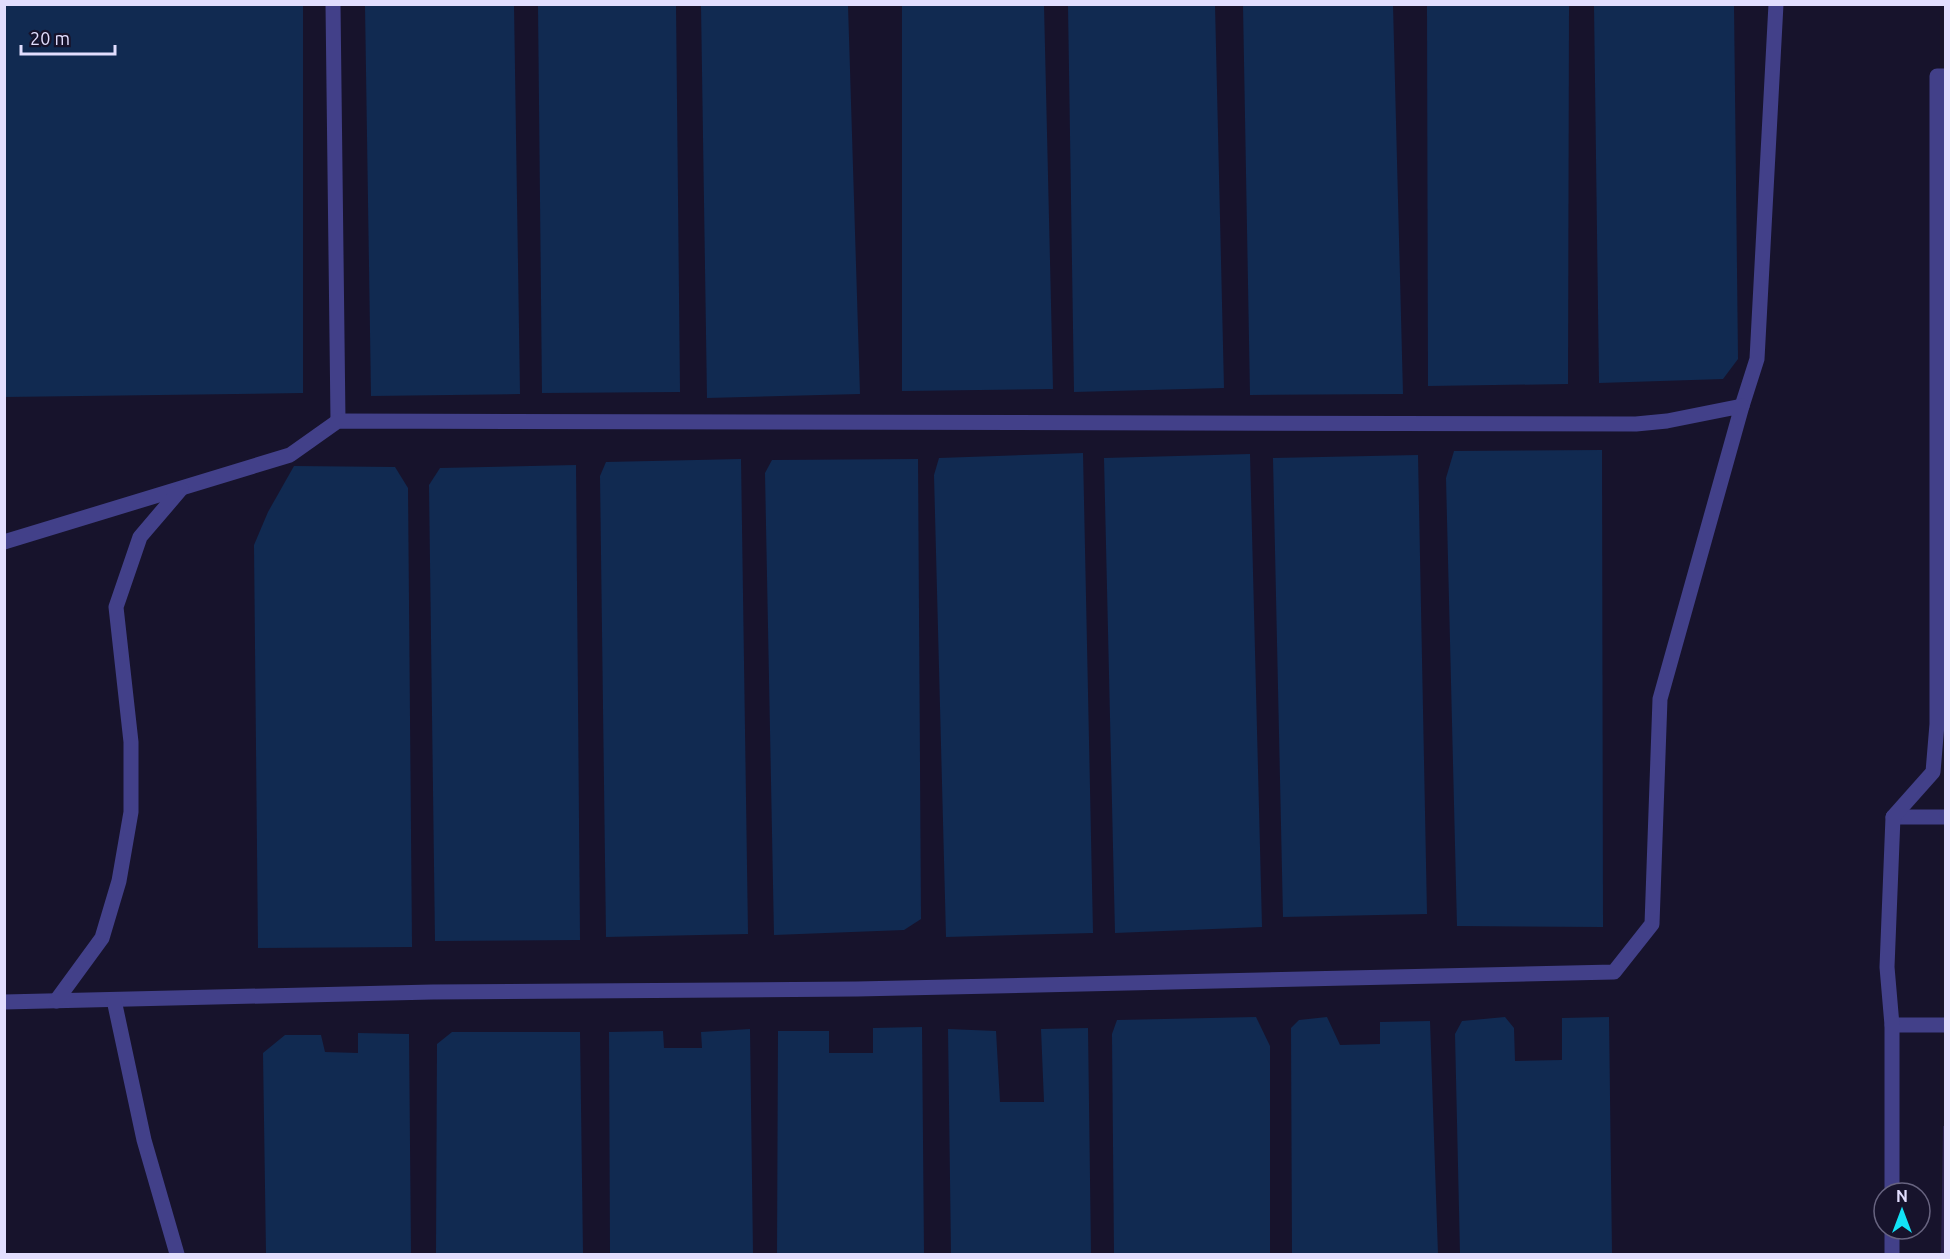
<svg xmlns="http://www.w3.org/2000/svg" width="1950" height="1259" viewBox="0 0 1950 1259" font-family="Ubuntu,sans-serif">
  <rect width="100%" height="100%" fill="#17132c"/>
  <!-- water -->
  <g fill="#112a51">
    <path d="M4,5H303V393L5,397Z"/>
    <path d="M365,5H514L520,394L371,396Z"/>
    <path d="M538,5H676L680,392L542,393Z"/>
    <path d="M701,5H848L860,394L707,398Z"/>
    <path d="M902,5H1044L1053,389L902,391Z"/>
    <path d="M1068,5H1215L1224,388L1074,392Z"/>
    <path d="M1243,5H1393L1403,394L1250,395Z"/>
    <path d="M1427,5H1569L1568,384L1428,386Z"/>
    <path d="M1594,5H1734L1738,359L1723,379L1599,383Z"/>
    <path d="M1602,450L1603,927L1457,926L1446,478L1454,451Z"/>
    <path d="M1083,453L1093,933L946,937L934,475L939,458Z"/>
    <path d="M1250,454L1262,927L1115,933L1104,458Z"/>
    <path d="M1418,455L1427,914L1283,917L1273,458Z"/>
    <path d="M741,459L748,934L606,937L600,476L606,462Z"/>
    <path d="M918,459L921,919L904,930L774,935L765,473L772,460Z"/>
    <path d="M576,465L580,940L435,941L429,485L440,468Z"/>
    <path d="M294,466L395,467L408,488L412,947L258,948L254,545L268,512Z"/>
    <path d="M1256,1017L1270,1046V1254H1114L1112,1034L1117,1020Z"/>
    <path d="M1327,1017L1340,1045L1380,1044V1022L1430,1021L1438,1254H1292L1291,1028L1299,1020Z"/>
    <path d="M1505,1017L1514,1028L1515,1061L1562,1060V1018L1609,1017L1612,1254H1460L1455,1034L1462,1021Z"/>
    <path d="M922,1027L924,1254H777L778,1031H829V1053H873V1028Z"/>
    <path d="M1088,1028L1091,1254H951L948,1029L996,1031L1000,1102H1044L1041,1029Z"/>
    <path d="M750,1029L753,1254H610L609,1032L663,1031L664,1048H702L701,1032Z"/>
    <path d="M452,1032H580L583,1254H436L437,1044Z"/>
    <path d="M358,1033L409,1034L411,1254H266L263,1053L285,1035H321L325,1052L358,1053Z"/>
  </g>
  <!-- building -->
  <path fill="#281f4c" d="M1943,1126H1946V1254H1941Z"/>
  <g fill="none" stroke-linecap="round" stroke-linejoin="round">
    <!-- minor -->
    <g stroke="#424089" stroke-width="15">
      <path d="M333,4L338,421"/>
      <path d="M1742,406L1757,359L1776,4"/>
      <path d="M4,542L290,455L338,421L1636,424L1667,421L1742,406L1660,699L1652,924L1614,972L857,989L432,992L4,1002"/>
      <path d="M1893,817H1946"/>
      <path d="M114,1000L144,1140L177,1254"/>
      <path d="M56,1001L102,938L119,881L131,812V742L116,607L140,537L181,489"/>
      <path d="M1892,1025H1946"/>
      <path d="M1892,1193V1025L1887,967L1893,817L1933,772L1937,724V76H1946"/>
      <path d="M1892,1254V1229"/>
    </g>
  </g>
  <!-- border -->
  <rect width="1950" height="1259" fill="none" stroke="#e2defe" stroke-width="12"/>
  <!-- north arrow -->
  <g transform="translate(1902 1211)"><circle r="28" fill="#17132c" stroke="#686480" stroke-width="1.5"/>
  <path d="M0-4.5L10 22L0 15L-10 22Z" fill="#12e2f6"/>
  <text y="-9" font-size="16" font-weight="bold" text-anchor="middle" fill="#e2defe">N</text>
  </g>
  <!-- scale -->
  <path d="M21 45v9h94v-9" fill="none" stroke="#e2defe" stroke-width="3"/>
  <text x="30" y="45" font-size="18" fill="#e2defe" stroke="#17132c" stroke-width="4.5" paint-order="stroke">20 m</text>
</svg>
